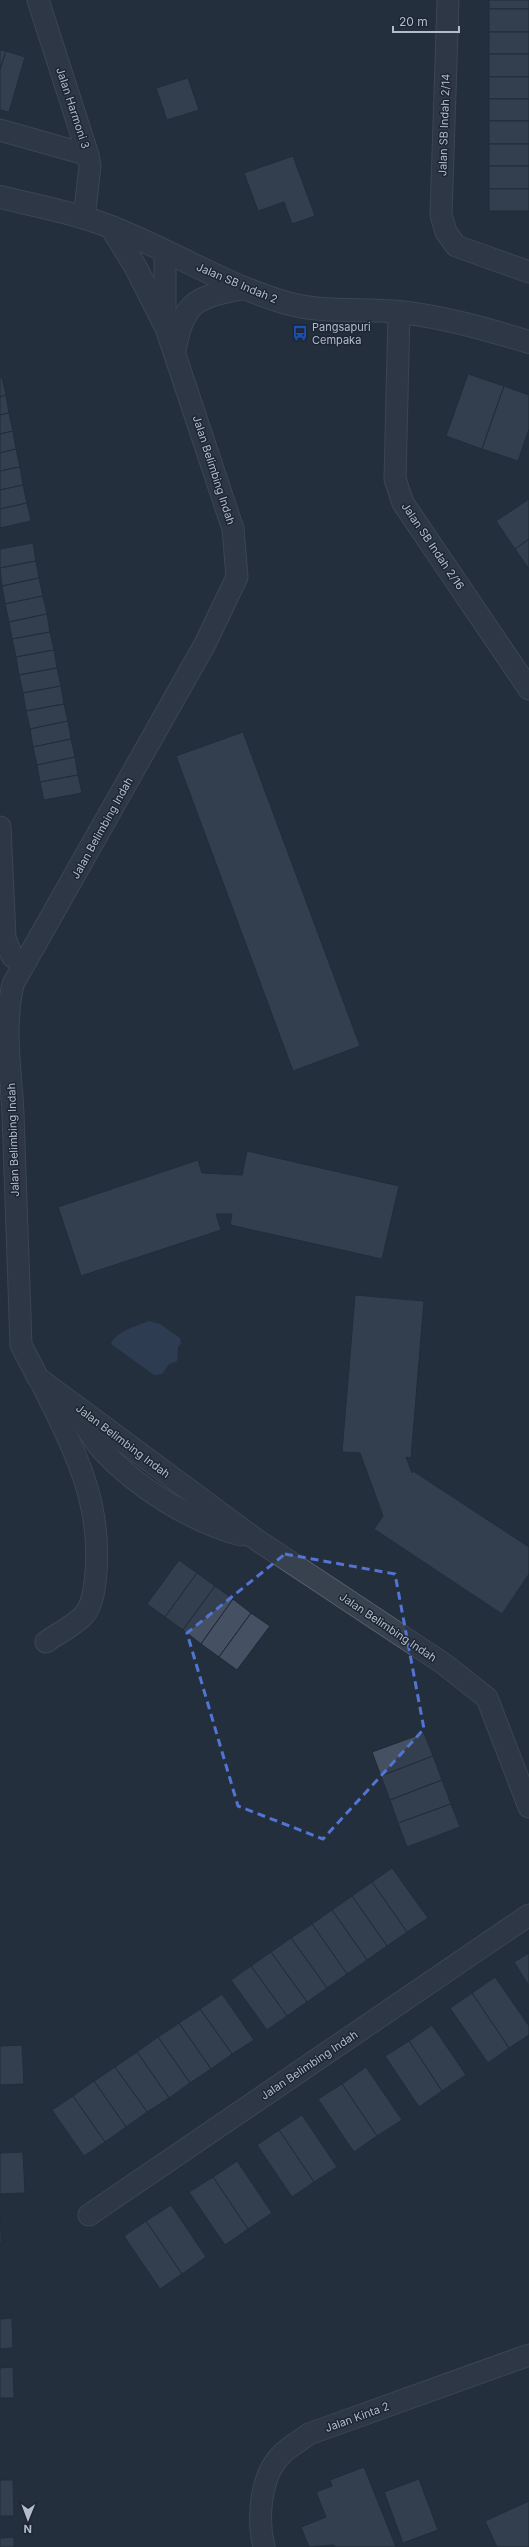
<svg xmlns="http://www.w3.org/2000/svg" width="529" height="2547" viewBox="0 0 529 2547" font-family="Inter,sans-serif">
  <rect width="100%" height="100%" fill="#242f3e"/>
  <!-- water -->
  <path fill="#394c67" d="M149,1321L160,1324L180,1338L181,1343L178,1347L177,1361L169,1364L162,1374L154,1375L111,1344C116,1331 137,1326 149,1321Z"/>
  <!-- building -->
  <g fill="#455162" stroke="#1f2835">
    <rect x="489" y="0" width="40" height="9"/>
    <rect x="489" y="9" width="40" height="23"/>
    <rect x="489" y="32" width="40" height="22"/>
    <path d="M0,50L6,51L0,70Z"/>
    <path d="M6,51L25,57L9,112L0,110V70Z"/>
    <rect x="489" y="54" width="40" height="23"/>
    <rect x="489" y="77" width="40" height="22"/>
    <path d="M188,78L199,110L167,120L156,88Z"/>
    <rect x="489" y="99" width="40" height="22"/>
    <rect x="489" y="121" width="40" height="23"/>
    <rect x="489" y="144" width="40" height="22"/>
    <path d="M293,156L315,216L292,224L284,202L258,211L244,173Z"/>
    <rect x="489" y="166" width="40" height="23"/>
    <rect x="489" y="189" width="40" height="22"/>
    <path d="M468,374L504,386L482,449L446,436Z"/>
    <path d="M2,377L6,395L0,397V378Z"/>
    <path d="M504,386L529,395V429L518,461L482,449Z"/>
    <path d="M6,395L9,413L0,415V397Z"/>
    <path d="M9,413L13,431L0,434V415Z"/>
    <path d="M13,431L16,449L0,453V434Z"/>
    <path d="M16,449L20,467L0,471V453Z"/>
    <path d="M20,467L23,485L0,490V471Z"/>
    <path d="M23,485L27,503L0,509V490Z"/>
    <path d="M529,499V539L515,549L496,521Z"/>
    <path d="M27,503L31,521L0,528V509Z"/>
    <path d="M529,539V569L515,549Z"/>
    <path d="M33,543L36,561L0,568V549Z"/>
    <path d="M36,561L39,578L2,586L0,568Z"/>
    <path d="M39,578L43,596L5,604L2,586Z"/>
    <path d="M43,596L47,614L9,622L5,604Z"/>
    <path d="M47,614L50,632L12,639L9,622Z"/>
    <path d="M50,632L54,650L16,657L12,639Z"/>
    <path d="M54,650L57,668L19,675L16,657Z"/>
    <path d="M57,668L61,686L23,693L19,675Z"/>
    <path d="M61,686L64,704L26,711L23,693Z"/>
    <path d="M64,704L68,721L30,729L26,711Z"/>
    <path d="M68,721L71,739L33,747L30,729Z"/>
    <path d="M243,732L360,1046L293,1071L176,756Z"/>
    <path d="M71,739L75,757L37,765L33,747Z"/>
    <path d="M75,757L78,775L40,782L37,765Z"/>
    <path d="M78,775L82,793L44,800L40,782Z"/>
    <path d="M247,1151L399,1186L382,1259L230,1225L232,1214H216L221,1230L81,1276L58,1207L198,1160L202,1173L242,1175Z"/>
    <path d="M355,1295L424,1301L411,1458L406,1457L412,1473L413,1471L529,1547V1574L502,1614L374,1529L383,1516L360,1453L342,1452Z"/>
    <path d="M179,1560L197,1573L165,1617L147,1604Z"/>
    <path d="M197,1573L215,1586L183,1630L165,1617Z"/>
    <path d="M215,1586L233,1599L201,1644L183,1630Z"/>
    <path d="M233,1599L251,1613L219,1657L201,1644Z"/>
    <path d="M251,1613L270,1626L237,1670L219,1657Z"/>
    <path d="M424,1733L433,1756L381,1776L372,1752Z"/>
    <path d="M433,1756L442,1780L390,1800L381,1776Z"/>
    <path d="M442,1780L451,1804L398,1823L390,1800Z"/>
    <path d="M451,1804L460,1827L407,1847L398,1823Z"/>
    <path d="M392,1868L428,1918L407,1932L372,1882Z"/>
    <path d="M372,1882L407,1932L387,1946L352,1896Z"/>
    <path d="M352,1896L387,1946L367,1960L332,1910Z"/>
    <path d="M332,1910L367,1960L347,1974L312,1924Z"/>
    <path d="M312,1924L347,1974L327,1988L291,1938Z"/>
    <path d="M291,1938L327,1988L307,2002L271,1952Z"/>
    <path d="M271,1952L307,2002L287,2016L251,1966Z"/>
    <path d="M529,1953V1986L514,1962Z"/>
    <path d="M251,1966L287,2016L267,2030L231,1980Z"/>
    <path d="M495,1977L529,2026V2035L509,2048L472,1993Z"/>
    <path d="M472,1993L509,2048L488,2063L450,2008Z"/>
    <path d="M222,1994L254,2040L232,2054L200,2009Z"/>
    <path d="M200,2009L232,2054L211,2069L179,2023Z"/>
    <path d="M179,2023L211,2069L190,2083L158,2037Z"/>
    <path d="M432,2025L466,2075L442,2091L409,2041Z"/>
    <path d="M158,2037L190,2083L169,2098L137,2052Z"/>
    <path d="M409,2041L442,2091L419,2107L385,2056Z"/>
    <path d="M22,2045L24,2084L0,2085V2046Z"/>
    <path d="M137,2052L169,2098L147,2112L115,2067Z"/>
    <path d="M115,2067L147,2112L126,2127L94,2081Z"/>
    <path d="M366,2067L402,2120L377,2136L342,2084Z"/>
    <path d="M94,2081L126,2127L105,2142L73,2096Z"/>
    <path d="M342,2084L377,2136L354,2152L318,2099Z"/>
    <path d="M73,2096L105,2142L84,2156L52,2110Z"/>
    <path d="M302,2115L337,2167L314,2182L279,2130Z"/>
    <path d="M279,2130L314,2182L292,2197L257,2145Z"/>
    <path d="M23,2152L25,2193L0,2194V2153Z"/>
    <path d="M237,2161L272,2213L248,2229L213,2177Z"/>
    <path d="M213,2177L248,2229L225,2245L189,2192Z"/>
    <path d="M171,2205L206,2257L182,2274L146,2221Z"/>
    <path d="M0,2216L2,2243H0Z"/>
    <path d="M146,2221L182,2274L160,2289L124,2236Z"/>
    <path d="M12,2318L13,2348L0,2349V2319Z"/>
    <path d="M13,2367L14,2398H0V2368Z"/>
    <path d="M364,2467L396,2547H335L334,2545L309,2547L301,2527L326,2517L316,2492L332,2486L330,2480Z"/>
    <path d="M419,2479L438,2530L403,2543L384,2492Z"/>
    <path d="M0,2480H13L14,2516H0Z"/>
    <path d="M529,2501V2547H497L485,2521Z"/>
    <path d="M14,2537V2547H0V2538Z"/>
  </g>
  <g fill="none" stroke-linecap="round" stroke-linejoin="round">
    <!-- minor casing -->
    <g stroke="#565f6c" stroke-width="23">
      <g id="minor">
        <path d="M38,0L88,155L90,166L84,218"/>
        <path d="M448,0L441,215L446,232L456,246L529,272"/>
        <path d="M0,130L88,155"/>
        <path d="M165,251V325L233,529L237,577L205,644L13,984C3,1028 11,1070 13,1114C16,1191 18,1268 21,1345L38,1378L254,1538L444,1664L487,1698L529,1807"/>
        <path d="M399,312L395,479L403,503L529,689"/>
        <path d="M0,827L5,938L12,956L23,965"/>
        <path d="M40,1380C71,1444 102,1498 96,1572C95,1585 93,1605 84,1615C74,1626 58,1633 46,1642"/>
        <path d="M77,1412C85,1424 92,1439 102,1450C137,1488 192,1522 241,1535"/>
        <path d="M89,2215L529,1915"/>
        <path d="M264,2547C257,2519 260,2475 282,2454C289,2447 300,2441 309,2434L529,2355"/>
      </g>
    </g>
    <!-- tertiary casing -->
    <g stroke="#565f6c" stroke-width="24">
      <g id="tertiary">
        <path d="M0,197C37,206 75,213 111,227C168,249 221,283 280,301C319,314 359,308 400,312C444,317 486,329 529,342"/>
        <path d="M111,227L135,266L165,325"/>
        <path d="M175,348C184,299 199,297 244,288"/>
      </g>
    </g>
    <!-- minor -->
    <use href="#minor" stroke="#38414e" stroke-width="21"/>
    <!-- tertiary -->
    <use href="#tertiary" stroke="#38414e" stroke-width="22"/>
  </g>
  <!-- marked area -->
  <path d="M0 0H529V2547H0ZM285,1554L395,1574L424,1729L323,1839L238,1806L187,1633Z" fill="#242f3e" fill-opacity=".55" fill-rule="evenodd"/>
  <path fill="none" stroke="#5274d3" stroke-width="3" stroke-dasharray="8 5" stroke-linejoin="round" d="M285,1554L395,1574L424,1729L323,1839L238,1806L187,1633Z"/>
  <!-- icons -->
  <defs>
    <g id="bus-bare" transform="scale(1.2)"><path d="M-5-6H5V4H4V6H2V4H-2V6H-4V4H-5ZM-3.5-4V0h7V-4ZM-3.5 1.2v1.5H-2V1.2ZM2 1.2v1.5H3.5V1.2Z" fill="#1a4fb4" stroke="#1d2633" stroke-width="2.5" paint-order="stroke"/></g>
  </defs>
  <g fill-rule="evenodd">
    <use href="#bus-bare" x="300" y="333"/>
  </g>
  <g text-anchor="middle" dominant-baseline="central" stroke-width="3" stroke-linejoin="round" paint-order="stroke">
    <!-- street labels -->
    <g font-size="11" fill="#b4bcc9" stroke="#1d2633">
      <text transform="translate(73 108) rotate(72)">Jalan Harmoni 3</text>
      <text transform="translate(444 125) rotate(-88)">Jalan SB Indah 2/14</text>
      <text transform="translate(237 283) rotate(23)">Jalan SB Indah 2</text>
      <text transform="translate(214 470) rotate(72)">Jalan Belimbing Indah</text>
      <text transform="translate(433 546) rotate(56)">Jalan SB Indah 2/16</text>
      <text transform="translate(102 828) rotate(-61)">Jalan Belimbing Indah</text>
      <text transform="translate(13 1140) rotate(-92)">Jalan Belimbing Indah</text>
      <text transform="translate(123 1441) rotate(37)">Jalan Belimbing Indah</text>
      <text transform="translate(388 1627) rotate(34)">Jalan Belimbing Indah</text>
      <text transform="translate(309 2065) rotate(-34)">Jalan Belimbing Indah</text>
      <text transform="translate(357 2417) rotate(-20)">Jalan Kinta 2</text>
    </g>
    <!-- poi labels -->
    <g font-size="11" fill="#b4bcc9" stroke="#1d2633" text-anchor="start">
      <text x="312" y="327">Pangsapuri<tspan x="312" dy="13">Cempaka</tspan></text>
    </g>
  </g>
  <!-- north arrow -->
  <g transform="translate(28 2519) rotate(181)" stroke="#1d2633" stroke-width="3" paint-order="stroke">
  <path d="M0-3L7 15L0 10L-7 15Z" fill="#b4bcc9"/>
  <text y="-6" font-size="11" font-weight="bold" text-anchor="middle" fill="#b4bcc9">N</text>
  </g>
  <!-- scale -->
  <path d="M393 26v6h66v-6" fill="none" stroke="#b4bcc9" stroke-width="2"/>
  <text x="399" y="26" font-size="12" fill="#b4bcc9" stroke="#1d2633" stroke-width="3" paint-order="stroke">20 m</text>
</svg>
